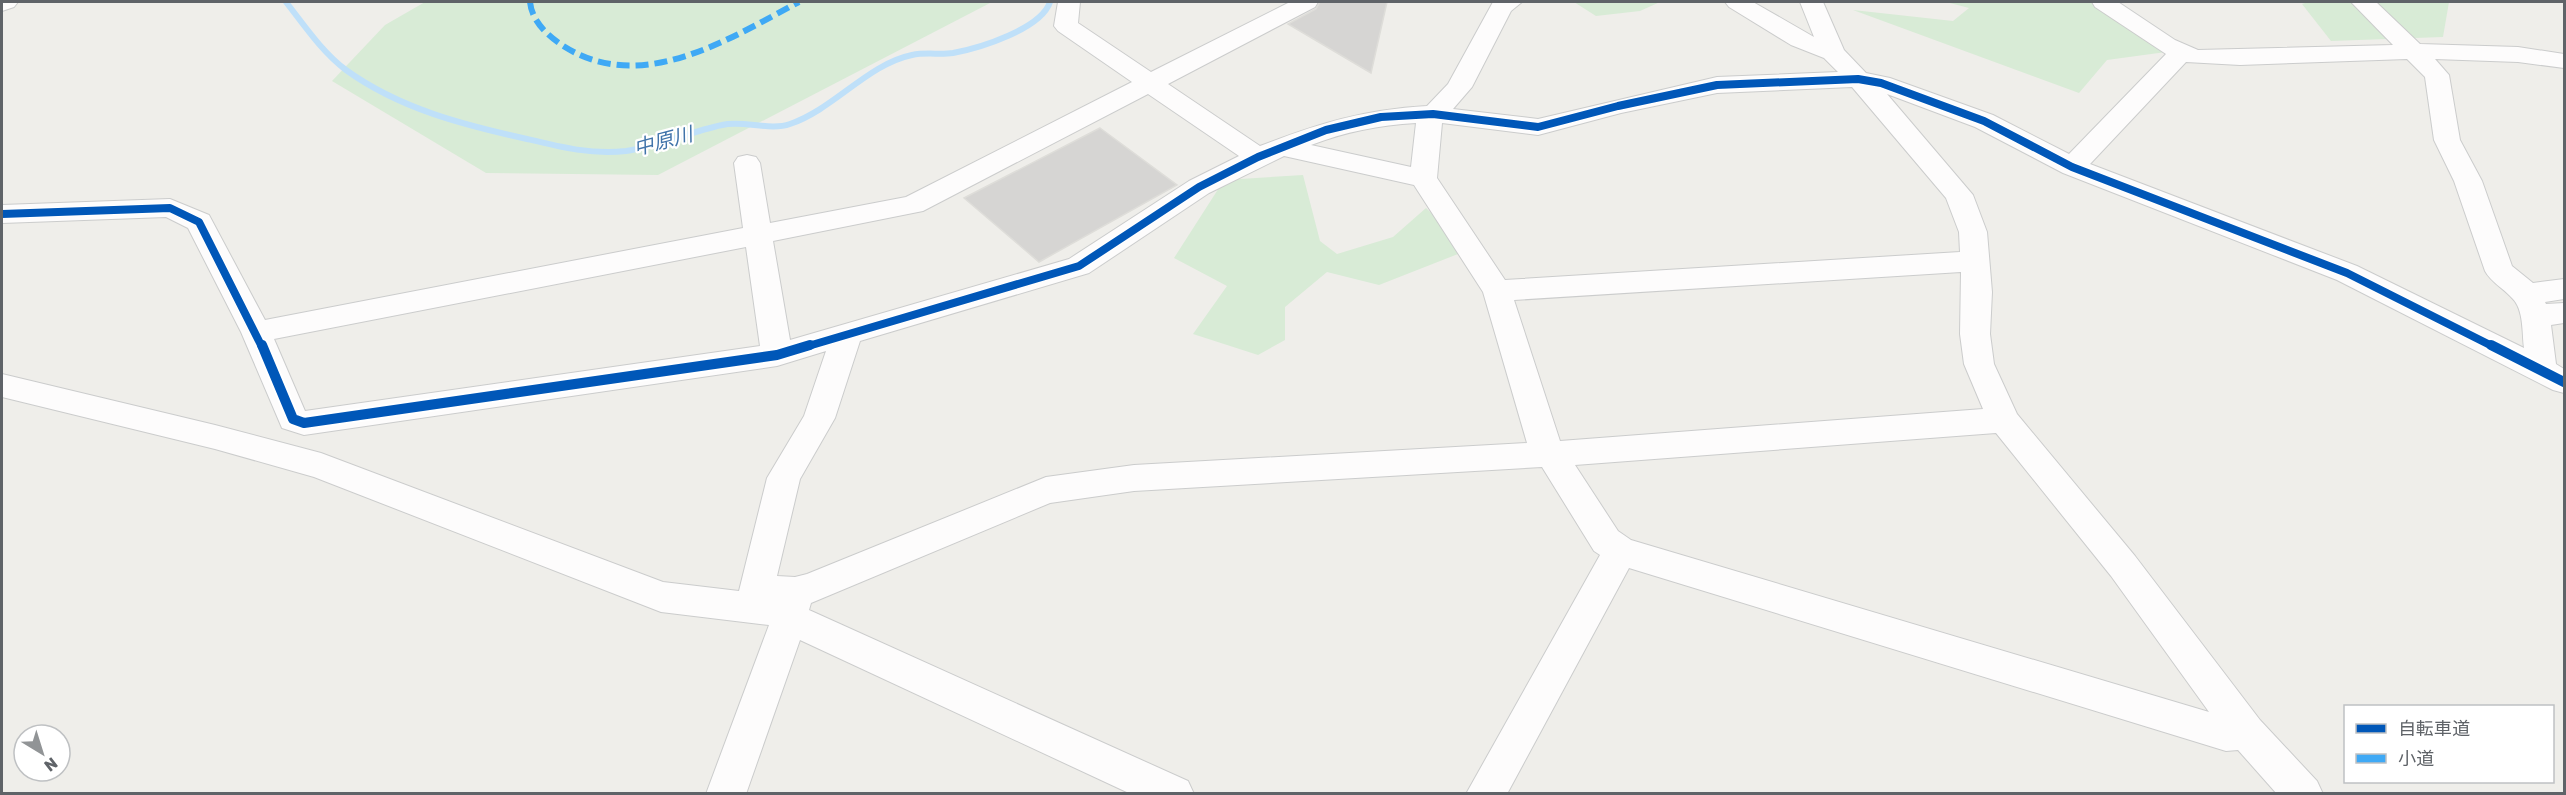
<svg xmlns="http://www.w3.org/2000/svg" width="2566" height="795" viewBox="0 0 2566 795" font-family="Rubik,'Noto Sans JP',sans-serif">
  <rect width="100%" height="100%" fill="#efeeea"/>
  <!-- green -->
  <g fill="#d8ebd6">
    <path d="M425,2H992L658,175L486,173L332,81L385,25Z"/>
    <path d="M1574,2H1660L1640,11L1596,16Z"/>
    <path d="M1946,2H2095L2166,52L2107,60L2079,93L1853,10L1953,21L1969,8Z"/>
    <path d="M2308,2H2449L2443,37L2331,41L2302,4Z"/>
    <path d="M1303,175L1320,241L1337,254L1393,237L1426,208L1446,227L1458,254L1379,285L1327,272L1285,307V340L1258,355L1193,334L1227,286L1174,258L1224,180Z"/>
  </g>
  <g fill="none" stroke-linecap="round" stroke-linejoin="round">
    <!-- stream -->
    <path stroke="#bfe0f9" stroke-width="6" d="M286,2C304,25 322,52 346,70C400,109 464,125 527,139C560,147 592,155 626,151C659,146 689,132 722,125C743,120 770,131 790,124C834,109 868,64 912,55C926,52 940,55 953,53C980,48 1041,29 1050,2"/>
  </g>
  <!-- building -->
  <g fill="#d6d5d3" stroke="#deddd9" stroke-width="1.5">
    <path d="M1320,2H1387L1371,73L1288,24L1316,9Z"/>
    <path d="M1100,128L1177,185L1039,262L964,198Z"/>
  </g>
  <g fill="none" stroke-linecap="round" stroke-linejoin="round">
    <!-- minor casing -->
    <g stroke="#cbcccc" stroke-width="2">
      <g id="minor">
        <path d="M2,2H18L14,7L2,11Z"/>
        <path d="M1058,2H1080L1078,23L1151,72L1290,2H1318L1315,7L1168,84L1260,146C1320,123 1362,110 1427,106L1448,84L1493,2H1522L1511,11L1472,87L1453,109L1538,119L1717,77L1838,72L1824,58L1791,45L1729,7L1725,2H1753L1814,37L1800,2H1823L1844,50L1866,73L1890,78L1993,115L2069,154L2166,54L2095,7L2092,2H2118L2175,40L2198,50L2393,45L2351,2H2376L2420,44L2518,47L2564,54V68L2518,62L2435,59L2449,75L2460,140L2482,181L2512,266L2533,283L2564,279V299L2545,302L2546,304L2564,303V323L2551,325L2556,364L2564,369V393L2553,390L2337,280L2063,173L1975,127L1887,94L1973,195L1987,232L1992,292L1990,334L1994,364L2017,414L2135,556L2260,720L2317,781L2323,794H2277L2238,750L2226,751L1629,568L1507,794H1466L1600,555L1594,551L1542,467L1134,491L1050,503L811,603L809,610L1188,781L1194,794H1131L800,640L746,794H706L769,625L661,612L314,477L215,449L2,397V374L215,425L321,453L663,582L739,591L767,478L804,416L826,351L777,366L304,435L282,428L241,332L188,228L166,217L2,223V205L170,199L209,215L265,320L743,228L734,163L738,157L747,155L756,157L760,163L770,223L906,197L1132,82L1058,31L1054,26ZM2407,59L2425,77L2434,140L2454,181L2485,271C2491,282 2503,288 2512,298C2524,309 2522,333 2524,348L2357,266L2090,164L2186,62L2240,65ZM1852,87L1946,198L1959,232L1960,252L1505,280L1437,178L1442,123L1538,135L1621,113L1717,93ZM1148,94L1239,156L1189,181L1069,259L790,340L773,241L923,211ZM1416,123L1411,167L1311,145C1345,132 1379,125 1416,123ZM1284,156L1414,185L1483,292L1527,443L1134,465L1046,477L807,574L795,577L777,576L800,479L835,418L860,341L1089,273L1209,193ZM746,247L760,346L305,411L274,339ZM1961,272L1960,334L1964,364L1983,409L1560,441L1514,300ZM1996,433L2111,576L2209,712L1631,540L1618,531L1575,465Z"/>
      </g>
    </g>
    <!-- minor -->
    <use href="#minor" fill="#fdfcfc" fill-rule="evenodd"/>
    <!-- quiet -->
    <path stroke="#3fa9f5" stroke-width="6" stroke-dasharray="13 6" stroke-linecap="butt" d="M530,2C532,22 549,37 565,47C642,95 729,39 799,2"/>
    <!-- cycleway-far1 casing -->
    <g stroke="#fff" stroke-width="10">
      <g id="cycleway-far1">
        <path d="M2,214L170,208L199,222L262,347"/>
        <path d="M805,347L1079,266L1199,187L1258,157L1326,130L1381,117L1433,114L1538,127L1618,106L1717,85L1858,79L1881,83L1984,121L2072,167L2347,273L2494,347"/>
      </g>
    </g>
    <!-- cycleway casing -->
    <g stroke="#fff" stroke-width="14">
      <g id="cycleway">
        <path d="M262,345L293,419L304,423L777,355L810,345"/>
        <path d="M2491,345L2564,382"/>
      </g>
    </g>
    <!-- cycleway-far1 -->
    <use href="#cycleway-far1" stroke="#0057b8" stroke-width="8"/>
    <!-- cycleway -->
    <use href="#cycleway" stroke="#0057b8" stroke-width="10"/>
  </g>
  <g text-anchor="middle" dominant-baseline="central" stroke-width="4.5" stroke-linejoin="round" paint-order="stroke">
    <!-- water labels -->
    <g font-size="20" font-style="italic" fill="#4174aa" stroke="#fff">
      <text transform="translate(663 141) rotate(-15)">中原川</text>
    </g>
  </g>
  <!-- border -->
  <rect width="2566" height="795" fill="none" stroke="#5f6368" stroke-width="6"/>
  <!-- legend -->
  <rect x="2344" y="705" width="210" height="78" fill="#ffffff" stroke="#bfc1c3" stroke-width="1.5"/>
  <rect x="2356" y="724" width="30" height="9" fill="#0057b8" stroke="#bfc1c3" stroke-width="1.5"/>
  <text x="2398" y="735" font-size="18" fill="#5f6368">自転車道</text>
  <rect x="2356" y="754" width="30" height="9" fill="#3fa9f5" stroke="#bfc1c3" stroke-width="1.5"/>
  <text x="2398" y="765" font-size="18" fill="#5f6368">小道</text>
  <!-- north arrow -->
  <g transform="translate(42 753) rotate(142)"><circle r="28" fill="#ffffff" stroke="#bfc1c3" stroke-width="1.5"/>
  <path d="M0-4.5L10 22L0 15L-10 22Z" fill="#919496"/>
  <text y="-9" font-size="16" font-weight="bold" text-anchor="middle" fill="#5f6368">N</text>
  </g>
</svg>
